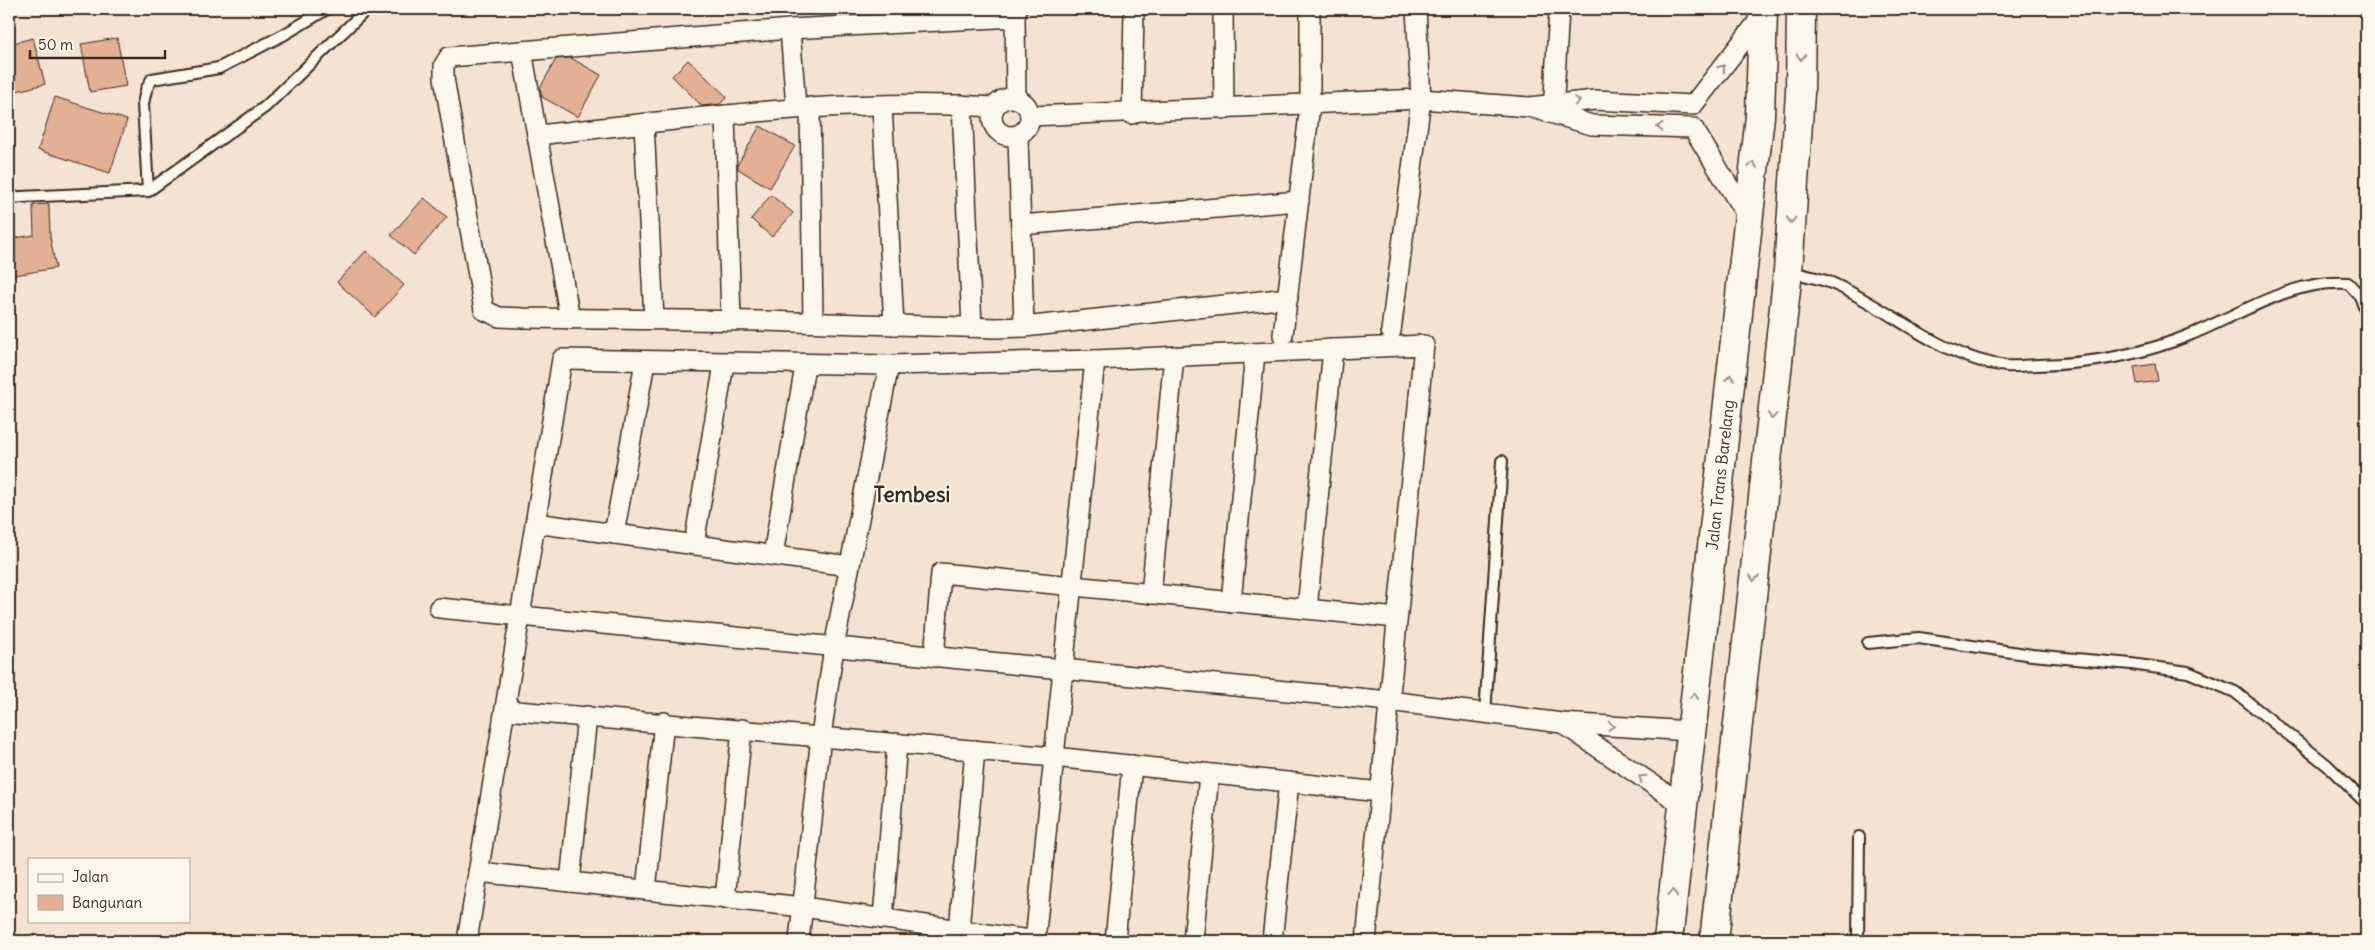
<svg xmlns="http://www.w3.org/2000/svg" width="2375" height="950" viewBox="0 0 2375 950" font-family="Delius,sans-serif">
  <rect width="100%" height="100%" fill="#f4e2d2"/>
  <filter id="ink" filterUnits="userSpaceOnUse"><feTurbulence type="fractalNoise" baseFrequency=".02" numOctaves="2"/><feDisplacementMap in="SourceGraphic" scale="10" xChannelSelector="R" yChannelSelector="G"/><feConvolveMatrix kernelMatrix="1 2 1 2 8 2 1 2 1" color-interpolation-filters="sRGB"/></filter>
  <g filter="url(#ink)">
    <!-- building -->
    <g fill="#e2b095" stroke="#3b2a1e">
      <path d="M33,38L45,84L9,93V44Z"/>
      <path d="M117,38L126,86L90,92L81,44Z"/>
      <path d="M571,58L601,75L578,117L542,97L540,88L556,59Z"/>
      <path d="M688,60L727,97L720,104L702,106L672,76Z"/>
      <path d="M55,97L127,120L110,173L38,150Z"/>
      <path d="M760,126L795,146L770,188L738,169V164Z"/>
      <path d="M771,195L793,213L772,237L751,219Z"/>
      <path d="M424,198L447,217L414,255L391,235Z"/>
      <path d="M49,204L50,237L56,268L9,276V239L34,235L33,205Z"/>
      <path d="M366,251L404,285L375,317L337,282Z"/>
      <path d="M2155,364L2158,381L2137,384L2134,367Z"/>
    </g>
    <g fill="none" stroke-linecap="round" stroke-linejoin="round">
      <!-- service casing -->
      <g stroke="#3b2a1e" stroke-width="14">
        <g id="service">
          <path d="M148,191L143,104L146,90L152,79L219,68L285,34L327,9"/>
          <path d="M9,199L21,197L148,191L265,107L367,9"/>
          <path d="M1789,271C1804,276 1822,278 1836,285C1893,311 1941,358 2006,366C2016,367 2027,365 2037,365C2089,364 2142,355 2192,334C2241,314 2292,279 2348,283L2360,296L2366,312"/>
          <path d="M1868,643L1919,638L2032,655L2131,664L2188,672L2235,692L2327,765L2366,803"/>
          <path d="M1485,714L1502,461"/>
          <path d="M1858,941L1859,837"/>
        </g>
      </g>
      <!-- minor casing -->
      <g stroke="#3b2a1e" stroke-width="22">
        <g id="minor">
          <path d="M1017,9L1015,17L790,29L449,57L444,65V78L484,310L499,317L523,318L762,321L996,328L1024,327L1288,298"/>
          <path d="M1223,9L1224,109"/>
          <path d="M1015,17L1016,98"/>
          <path d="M790,29L796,107"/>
          <path d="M522,51L570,319"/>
          <circle cx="1011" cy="117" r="19"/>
          <path d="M962,105L972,327"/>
          <path d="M882,106L894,325"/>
          <path d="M810,107L813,322"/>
          <path d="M1533,108L1592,125L1693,128L1747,216"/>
          <path d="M1553,113L1559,9"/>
          <path d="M1132,114L1134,9"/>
          <path d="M725,115L731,320"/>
          <path d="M1031,116L1421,99L1529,107L1595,100L1693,105L1764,14"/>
          <path d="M644,124L654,319"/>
          <path d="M537,135C689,119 841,97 994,107"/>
          <path d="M1018,136L1024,327"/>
          <path d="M1021,225L1299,201"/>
          <path d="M1391,331L1421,99L1416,9"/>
          <path d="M1283,335L1310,105V9"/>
          <path d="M535,523L849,566"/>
          <path d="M614,534L645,362"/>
          <path d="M694,544L724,364"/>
          <path d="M773,555L805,366"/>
          <path d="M1151,594L1174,356"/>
          <path d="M1231,602L1255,353"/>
          <path d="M439,608L1389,701L1562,723L1691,731"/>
          <path d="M1307,609L1333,349"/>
          <path d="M934,657L941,573L1397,618"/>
          <path d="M505,710L1054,757L1380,792"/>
          <path d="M1562,723L1683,805"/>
          <path d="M478,872L803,907L1036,941"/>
          <path d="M570,882L587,716"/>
          <path d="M646,890L664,722"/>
          <path d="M725,899L742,729"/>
          <path d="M883,919L897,743"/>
          <path d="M959,930L975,750"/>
          <path d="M467,941L562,359L889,365L1095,360L1424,345L1366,941"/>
          <path d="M799,941L821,736L834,647L889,365"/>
          <path d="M1035,941L1095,360"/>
          <path d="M1115,941L1132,765"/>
          <path d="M1193,941L1209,774"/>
          <path d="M1272,941L1289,782"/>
        </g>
      </g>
      <!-- trunk casing -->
      <g stroke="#3b2a1e" stroke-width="31">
        <g id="trunk">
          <path id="s1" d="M1668,941L1760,116L1763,9"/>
          <path d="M1714,941L1788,271L1800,93L1801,9"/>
        </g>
      </g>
      <!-- service -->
      <use href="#service" stroke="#fbf7ec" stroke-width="10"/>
      <!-- minor -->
      <use href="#minor" stroke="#fbf7ec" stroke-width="19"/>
      <!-- trunk -->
      <use href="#trunk" stroke="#fbf7ec" stroke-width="28"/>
    </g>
    <!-- one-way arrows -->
    <defs><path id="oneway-chevron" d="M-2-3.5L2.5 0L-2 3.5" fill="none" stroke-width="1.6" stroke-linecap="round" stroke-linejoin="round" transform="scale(1.25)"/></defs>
    <g stroke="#9b9085">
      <use href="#oneway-chevron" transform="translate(1801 57) rotate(91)"/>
      <use href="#oneway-chevron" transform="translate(1722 68) rotate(-52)"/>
      <use href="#oneway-chevron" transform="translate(1577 101) rotate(-4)"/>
      <use href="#oneway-chevron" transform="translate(1660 127) rotate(-178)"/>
      <use href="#oneway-chevron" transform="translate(1753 165) rotate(-82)"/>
      <use href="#oneway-chevron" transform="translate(1791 220) rotate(94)"/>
      <use href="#oneway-chevron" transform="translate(1730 378) rotate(-84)"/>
      <use href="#oneway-chevron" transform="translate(1772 416) rotate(96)"/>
      <use href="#oneway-chevron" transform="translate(1754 578) rotate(96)"/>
      <use href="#oneway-chevron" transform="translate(1694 696) rotate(-84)"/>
      <use href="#oneway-chevron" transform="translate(1611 726) rotate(4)"/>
      <use href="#oneway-chevron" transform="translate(1642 778) rotate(-145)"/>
      <use href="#oneway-chevron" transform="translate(1673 893) rotate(-84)"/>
    </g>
  </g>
  <g text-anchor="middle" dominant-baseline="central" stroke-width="4" stroke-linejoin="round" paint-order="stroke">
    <!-- street labels -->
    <g font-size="16" fill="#3b2a1e" stroke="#fbf7ec">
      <text stroke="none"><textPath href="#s1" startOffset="469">Jalan Trans Barelang</textPath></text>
    </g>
    <!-- district labels -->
    <g font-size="21" font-weight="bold" fill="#3b2a1e" stroke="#fbf7ec">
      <text x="912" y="494">Tembesi</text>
    </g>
  </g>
  <!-- margin -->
  <rect width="2375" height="950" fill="none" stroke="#fbf7ec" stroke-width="30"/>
  <rect x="15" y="15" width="2345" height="920" fill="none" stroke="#3b2a1e" stroke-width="2" filter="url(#ink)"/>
  <!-- legend -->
  <rect x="28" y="858" width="162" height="65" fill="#fbf7ec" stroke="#aea59a"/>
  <rect x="38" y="874" width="25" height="8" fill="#fbf7ec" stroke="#aea59a"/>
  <text x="72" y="882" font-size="15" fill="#3b2a1e">Jalan</text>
  <rect x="38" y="895" width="25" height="15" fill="#e2b095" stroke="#aea59a"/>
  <text x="72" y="908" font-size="15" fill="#3b2a1e">Bangunan</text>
  <!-- scale -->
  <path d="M30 50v8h135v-8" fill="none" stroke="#3b2a1e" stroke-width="2.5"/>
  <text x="38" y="50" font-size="15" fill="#3b2a1e" stroke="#fbf7ec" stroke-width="4" paint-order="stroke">50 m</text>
</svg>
